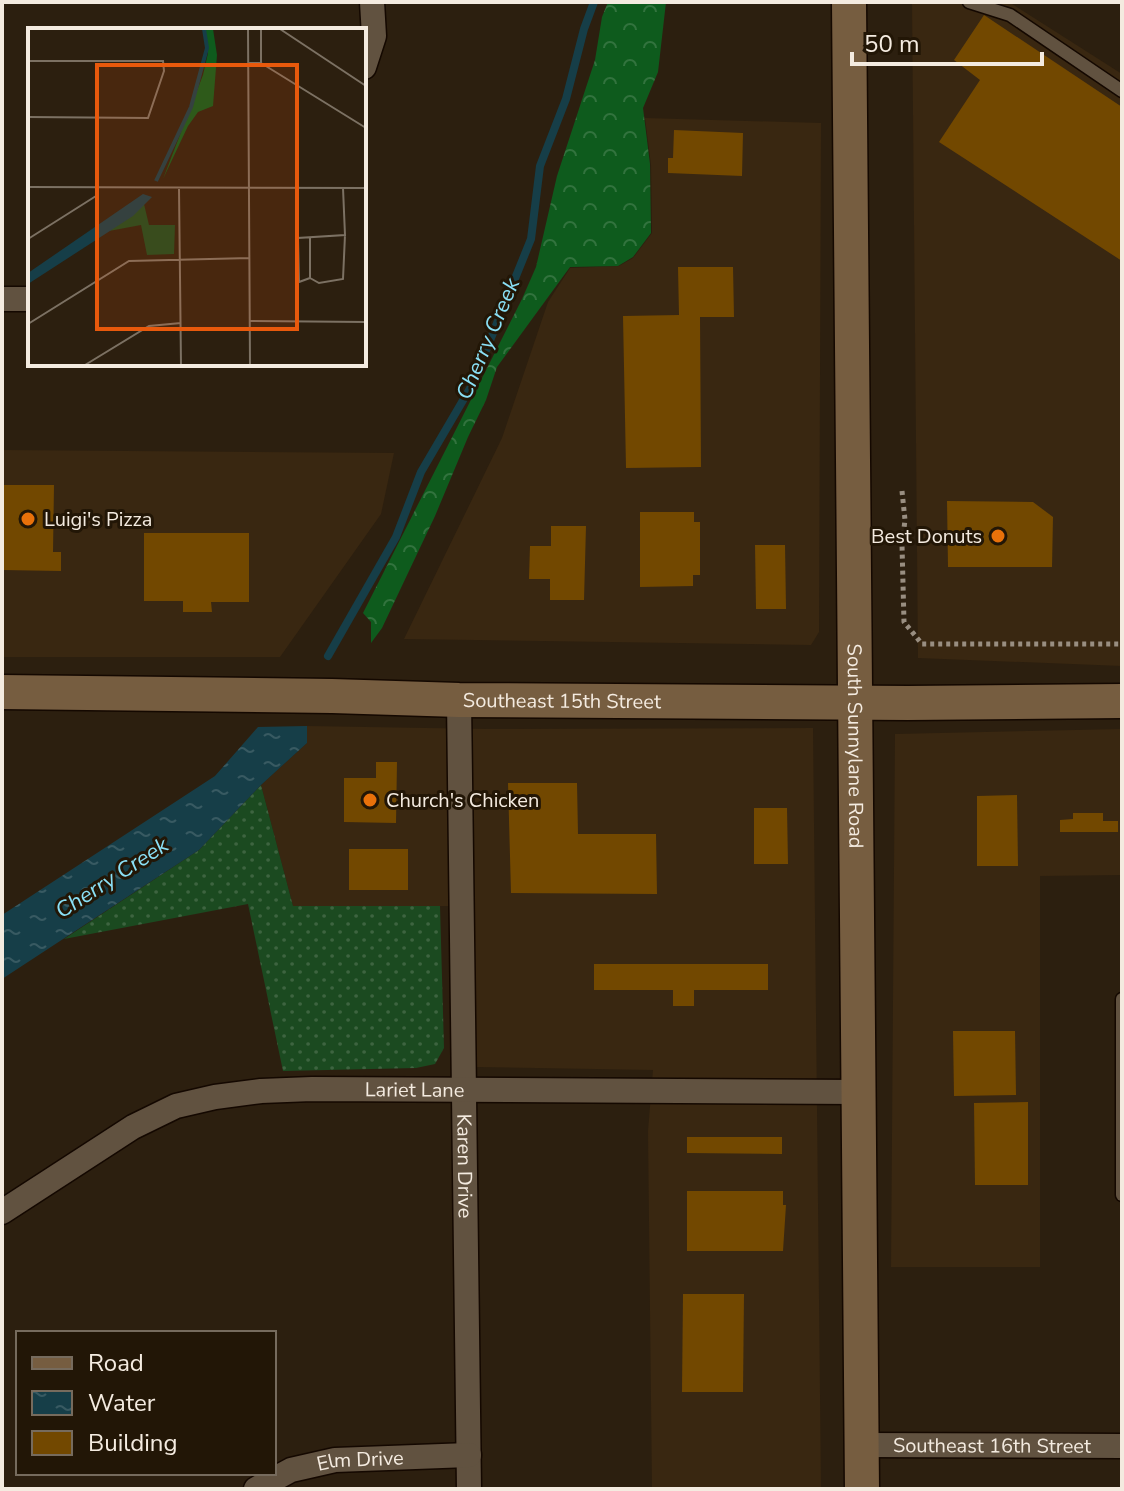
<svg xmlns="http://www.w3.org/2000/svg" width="1124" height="1491" viewBox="0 0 1124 1491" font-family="'Nunito Sans',sans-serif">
  <defs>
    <pattern id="grass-dots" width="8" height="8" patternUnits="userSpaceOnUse" patternTransform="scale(2)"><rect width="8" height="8" fill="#1b4a20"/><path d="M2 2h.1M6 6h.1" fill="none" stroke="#3d6440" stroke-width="1.8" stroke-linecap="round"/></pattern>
    <pattern id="forest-crowns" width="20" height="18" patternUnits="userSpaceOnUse" patternTransform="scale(2)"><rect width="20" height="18" fill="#0e5b1d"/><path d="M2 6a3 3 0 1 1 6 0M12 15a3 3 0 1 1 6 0" fill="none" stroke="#32733e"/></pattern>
    <pattern id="water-ripples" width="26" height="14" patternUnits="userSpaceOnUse" patternTransform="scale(2)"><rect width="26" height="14" fill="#163e48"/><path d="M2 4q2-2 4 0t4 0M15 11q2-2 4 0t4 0" fill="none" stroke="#385a62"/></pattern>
  </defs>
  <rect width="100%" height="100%" fill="#2c1f0f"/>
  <!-- built -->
  <g fill="#392711">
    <path d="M912,2H1009L1122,74V666L918,658Z"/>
    <path d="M645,118L821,123L819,632L811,645L404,639L502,438L548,302L570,268L619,266L633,258L652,233L651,165Z"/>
    <path d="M2,450L394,453L381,514L280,657H2Z"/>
    <path d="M307,726L487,729L813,728L821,1489H652L648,1131L653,1070L476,1067L472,906H293L261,785L307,743Z"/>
    <path d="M1122,729V875L1040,876V1267H891L895,734Z"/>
  </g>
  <!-- grass -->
  <path fill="url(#grass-dots)" d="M261,785L293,906H440L444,1048L435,1064L416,1068L283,1071L248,904L64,939L199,850Z"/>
  <!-- forest -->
  <path fill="url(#forest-crowns)" d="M608,2H666L658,72L643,108L650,164L651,233L633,257L618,266L570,267L497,367L486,400L468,437L435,516L382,628L371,643V622L363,613L522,299L536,267L557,176L595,60L602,17Z"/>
  <!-- water -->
  <path fill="url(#water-ripples)" d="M307,726V743L261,785L199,850L2,979V915L215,776L258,727Z"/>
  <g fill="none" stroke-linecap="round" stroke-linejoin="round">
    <!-- stream -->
    <path stroke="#163e48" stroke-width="8" d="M328,656L396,537L421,472L472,385L531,239L540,166L566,99L584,29L594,2"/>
  </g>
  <!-- building -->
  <g fill="#724800">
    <path d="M984,15L1122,107V261L939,142L980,80L954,60Z"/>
    <path d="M674,130L743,133L742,176L668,173V158H673Z"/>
    <path d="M678,267H733L734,317H700L701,467L626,468L623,316L679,315Z"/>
    <path d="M2,485H54L53,552H61V571L2,570Z"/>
    <path d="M947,501L1033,502L1053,517L1052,567H948Z"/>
    <path d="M640,512H694V522H700V575H693V586L640,587Z"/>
    <path d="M551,526H586L584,600H550V579H529L530,546H551Z"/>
    <path d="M144,533H249V602H211L212,612H183V601H144Z"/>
    <path d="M755,545H785L786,609H756Z"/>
    <path d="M376,762H397L396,823L344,822V778H376Z"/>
    <path d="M508,783H577L578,834H656L657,894L511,893Z"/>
    <path d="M1017,795L1018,866H977V796Z"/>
    <path d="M754,808H787L788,864H754Z"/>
    <path d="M1073,813H1103V821H1118V832H1060V820L1073,819Z"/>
    <rect x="349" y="849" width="59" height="41"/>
    <path d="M594,964H768V990H694V1006H673V990H594Z"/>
    <path d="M953,1031H1015L1016,1095L954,1096Z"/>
    <path d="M1028,1102V1185H975L974,1103Z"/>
    <path d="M687,1137H782V1154L687,1153Z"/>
    <path d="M687,1191H783V1205H786L783,1251H687Z"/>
    <path d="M683,1294H744L743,1392H682Z"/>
  </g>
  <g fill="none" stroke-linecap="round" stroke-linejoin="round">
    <!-- service casing -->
    <g stroke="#140800" stroke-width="15">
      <g id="service">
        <path d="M969,2L1010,15L1122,91"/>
        <path d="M1122,999V1195"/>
      </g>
    </g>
    <!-- minor casing -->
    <g stroke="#140800" stroke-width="27">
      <g id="minor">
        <path d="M364,67L374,36L372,2"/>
        <path d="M2,299H30"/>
        <path id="s1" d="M459,700L469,1489"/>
        <path id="s2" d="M2,1212L133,1127L176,1106L215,1097L261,1091L312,1089L859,1092"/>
        <path id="s3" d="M862,1445L1122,1446"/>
        <path id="s4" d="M256,1489L291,1470L335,1460L469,1455"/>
      </g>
    </g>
    <!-- secondary casing -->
    <g stroke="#140800" stroke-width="37">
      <g id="secondary">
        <path id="s5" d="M849,2L862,1489"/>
        <path id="s6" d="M2,692L332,696L459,700L908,703L1122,701"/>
      </g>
    </g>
    <!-- path -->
    <path stroke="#998e81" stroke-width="5" stroke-dasharray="4 4" stroke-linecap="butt" d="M902,491L905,520L902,545L904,622L922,644H1122"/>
    <!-- service -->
    <use href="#service" stroke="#615240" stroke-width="12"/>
    <!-- minor -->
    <use href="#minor" stroke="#615240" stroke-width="24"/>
    <!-- secondary -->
    <use href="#secondary" stroke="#765d40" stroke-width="34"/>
  </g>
  <!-- markers -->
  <g fill="#e8710a" stroke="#221606" stroke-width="3">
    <circle cx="28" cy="519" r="8"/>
    <circle cx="998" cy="536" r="8"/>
    <circle cx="370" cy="800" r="8"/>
  </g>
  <g text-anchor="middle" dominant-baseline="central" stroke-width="6" stroke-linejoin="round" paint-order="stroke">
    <!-- poi labels -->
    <g font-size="20" fill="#f4ebe0" stroke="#221606" text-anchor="start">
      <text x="44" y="519">Luigi's Pizza</text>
      <text x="982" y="536" text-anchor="end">Best Donuts</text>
      <text x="386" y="800">Church's Chicken</text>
    </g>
    <!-- street labels -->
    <g font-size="20" fill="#f4ebe0" stroke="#221606">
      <text stroke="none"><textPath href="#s6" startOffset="560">Southeast 15th Street</textPath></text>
      <text stroke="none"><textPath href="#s5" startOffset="744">South Sunnylane Road</textPath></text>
      <text stroke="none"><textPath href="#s2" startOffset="444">Lariet Lane</textPath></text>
      <text stroke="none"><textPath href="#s1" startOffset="466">Karen Drive</textPath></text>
      <text stroke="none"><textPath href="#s3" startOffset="130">Southeast 16th Street</textPath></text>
      <text stroke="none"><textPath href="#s4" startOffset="110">Elm Drive</textPath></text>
    </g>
    <!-- water labels -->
    <g font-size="22" font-style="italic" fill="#8ae0f6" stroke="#221606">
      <text transform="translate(488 339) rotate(-67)">Cherry Creek</text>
      <text transform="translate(112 878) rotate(-33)">Cherry Creek</text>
    </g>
  </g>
  <!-- overview -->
  <g transform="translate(28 28)">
    <rect width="338" height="338" fill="#2c1f0f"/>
    <path d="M116,176L121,197H147L146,226L119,227L113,197L81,203Z" fill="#1b4a20"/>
    <path d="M177,1H185L189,27L185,78L170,84L160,98L135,151L175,47L180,25Z" fill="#0e5b1d"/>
    <path d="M115,166L124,169L105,188L0,256V245Z" fill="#163e48"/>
    <path fill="none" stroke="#163e48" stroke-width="4" d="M128,153L163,79L179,20L176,1"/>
    <path fill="none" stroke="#7c7163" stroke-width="2" d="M220,1L222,337M252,1L338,58M0,33H135L136,43L120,90L0,89M220,35H233V1M233,35L338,100M0,159L338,160M151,161L153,337M282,210V250L271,254L270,210L317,207L315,160M0,211L68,168L69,160M282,250L291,255L315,251L317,207M222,293L338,294M0,296L101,233L222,230M57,337L121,298L153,295"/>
    <path fill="#e8590c" fill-opacity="0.15" stroke="#e8590c" stroke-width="4" d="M69,37H269V301H69Z"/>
    <rect width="338" height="338" fill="none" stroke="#f4ebe0" stroke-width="4"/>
  </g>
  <!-- border -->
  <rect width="1124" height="1491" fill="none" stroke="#f4ebe0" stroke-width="8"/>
  <!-- legend -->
  <rect x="16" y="1331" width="260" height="144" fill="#221606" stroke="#766b5d" stroke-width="2"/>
  <rect x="32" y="1357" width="40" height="12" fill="#765d40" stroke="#766b5d" stroke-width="2"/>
  <text x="88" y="1371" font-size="24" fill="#f4ebe0">Road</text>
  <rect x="32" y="1391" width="40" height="24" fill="url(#water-ripples)" stroke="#766b5d" stroke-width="2"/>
  <text x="88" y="1411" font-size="24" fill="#f4ebe0">Water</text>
  <rect x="32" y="1431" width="40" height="24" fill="#724800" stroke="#766b5d" stroke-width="2"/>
  <text x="88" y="1451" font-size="24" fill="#f4ebe0">Building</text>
  <!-- scale -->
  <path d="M852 52v12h190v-12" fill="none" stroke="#f4ebe0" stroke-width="4"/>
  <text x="864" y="52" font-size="24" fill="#f4ebe0" stroke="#221606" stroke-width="6" paint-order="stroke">50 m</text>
</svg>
